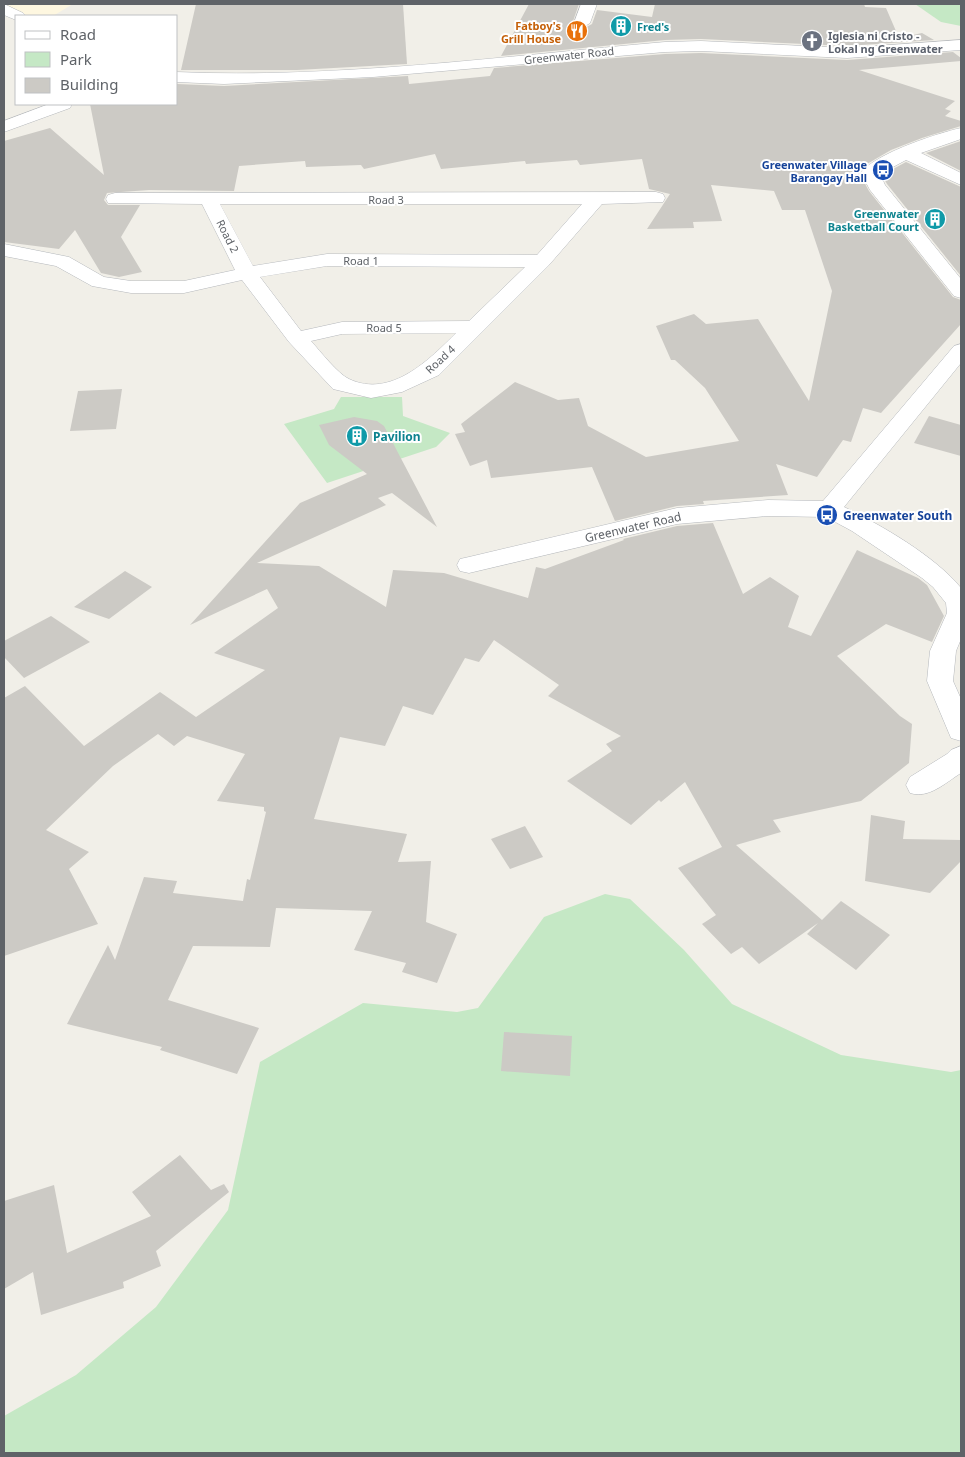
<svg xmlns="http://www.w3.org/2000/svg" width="965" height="1457" viewBox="0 0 965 1457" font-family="'Noto Sans',sans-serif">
  <rect width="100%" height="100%" fill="#f1efe8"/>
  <!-- commercial -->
  <path fill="#fef7e0" d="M4,4H73L53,16H26Z"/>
  <!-- green -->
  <g fill="#c5e8c5">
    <path d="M915,4H961V26L941,22Z"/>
    <path d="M341,397H402L403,416L450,433L436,447L327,483L284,424L334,409Z"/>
    <path d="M605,894L630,899L684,950L732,1004L841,1055L951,1072L961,1070V1453H4V1416L76,1375L156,1307L228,1210L260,1062L363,1003L457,1012L478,1008L544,917Z"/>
  </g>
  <!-- building -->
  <g fill="#cccac5">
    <path d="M196,4H403L407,64L297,70H181Z"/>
    <path d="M529,4H579L572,24L581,30L592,24L597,10L652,17L655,4H864L865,7L886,8L899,38L922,33L934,40L847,46L701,39L665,40L501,56Z"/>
    <path d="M953,52L961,58V61L859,70L955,101L945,109L951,111L945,116L961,121V126L922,138L891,150L867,164L859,173L869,191L953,297L961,300V324L881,413L863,408L851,442L843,440L817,477L776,464L788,495L703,501L704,504L677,506L615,521L592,467L491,478L487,460L470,466L455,434L465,432L461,424L515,382L558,400L579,398L588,426L646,457L739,441L705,388L675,360H671L656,326L694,314L706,324L758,319L809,401L832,291L805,210H782L774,191L711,185L722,221L693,222L694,228L647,229L670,194L649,189L642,159L580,165L577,160L526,164L525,161L441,169L435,154L364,169L361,165L306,167L305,161L239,166L234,191L149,190L107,193L104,200L108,205H140L121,237L142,272L119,277L101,273L75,230L59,249L4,242V141L50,128L104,175L90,104H176L177,84L224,86L408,76L409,84L490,76L494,68L665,54L701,53L847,60Z"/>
    <path d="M961,141V171L926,153Z"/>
    <path d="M906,162L961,187V276L887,184L882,175Z"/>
    <path d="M122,389L116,429L70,431L78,391Z"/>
    <path d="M929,416L961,425V456L914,443Z"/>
    <path d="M354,417L377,421L384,426L437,527L392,493L378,498L386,505L257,563L319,566L386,607L393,570L444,573L528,598L536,567L545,569L624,540L623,539L677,526L713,523L743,594L770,577L799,596L788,627L811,636L857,550L918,578L927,585L944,616L932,642L886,624L837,656L900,716L912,724L909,763L861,801L773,820L781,832L736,845L822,920L841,901L890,935L856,970L807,934L818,923L759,964L742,947L731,954L702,924L716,915L678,868L722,847L685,782L661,802L659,800L631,825L567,781L612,751L606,744L621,736L548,696L559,685L494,640L479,662L465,658L433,715L403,706L385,746L340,737L314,819L407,834L398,862L431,861L426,922L457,934L437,983L402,972L406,963L354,950L372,911L276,908L270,947L193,946L168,1000L259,1028L237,1074L160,1050L162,1047L67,1024L108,945L115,960L144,877L177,881L173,893L243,901L247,879L250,880L266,812L264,811V807L217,801L245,754L187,736L174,746L158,734L113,766L46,830L89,852L69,869L98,924L4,956V698L25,686L84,746L160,692L196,717L265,670L214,653L278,608L267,589L190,625L300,503L367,474L329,445L319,425Z"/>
    <path d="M125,571L152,587L109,619L74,607Z"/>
    <path d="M51,616L90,642L24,678L4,657V641Z"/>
    <path d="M871,815L905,821L903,839L961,840V861L930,893L865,881Z"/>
    <path d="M525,826L543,857L510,869L491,839Z"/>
    <path d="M504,1032L572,1036L570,1076L501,1071Z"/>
    <path d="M180,1155L211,1190L224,1184L229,1192L156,1251L161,1266L123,1282L124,1288L41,1315L33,1272L4,1289V1201L54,1185L67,1253L151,1216L132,1192Z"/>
  </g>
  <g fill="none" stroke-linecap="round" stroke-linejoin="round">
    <!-- minor casing -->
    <g stroke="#b5b8bc" stroke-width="1">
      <g id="minor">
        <path d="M4,4L23,13L26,16H16V20L4,15Z"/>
        <path d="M581,4H597L590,23L582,28L574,23Z"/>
        <path d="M961,40V50L847,58L701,51L665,52L373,77L224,84L176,82V72C336,79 505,56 665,42L701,41L847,48Z"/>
        <path d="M49,104H72L70,108L4,132V121Z"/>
        <path d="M961,128V139L921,153L961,173V185L906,160L880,174L885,185L961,279V298L954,296L870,190L861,173C874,154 938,133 961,128Z"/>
        <path d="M656,192L663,194L665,198L663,202L602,204L549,265L439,375L402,392L371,398L333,389L289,342L242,280L184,293H131L92,286L56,266L4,256V244L69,257L104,277L131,281H184L235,270L202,204L108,203L106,199L108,195L115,193ZM220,204H582L537,255L327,254L253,266ZM327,266L525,267L469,321L342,322L301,331L260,277ZM456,333C430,359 391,399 349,379C338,374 320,351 311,341L342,334Z"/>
        <path d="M961,344V363L844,507C881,525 935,556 961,588V639L956,651L953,681L961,699V741L951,738L927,681L930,651L947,613L946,603L933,587L922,578L852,531L826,517L768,516L677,524L469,573L460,571L457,565L460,559L469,557L677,508L768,500L823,501L954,346Z"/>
        <path d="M961,746V773C945,783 929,799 910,793L906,785L910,777L947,754L951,750Z"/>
      </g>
    </g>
    <!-- minor -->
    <use href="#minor" fill="#fff" fill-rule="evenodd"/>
  </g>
  <!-- icons -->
  <defs>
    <g id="building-disc" transform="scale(1.125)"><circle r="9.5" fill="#0f9aa8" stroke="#fff"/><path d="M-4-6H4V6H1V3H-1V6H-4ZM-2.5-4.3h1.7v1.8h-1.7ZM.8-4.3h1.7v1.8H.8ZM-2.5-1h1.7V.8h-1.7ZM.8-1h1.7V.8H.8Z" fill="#fff"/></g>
    <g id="restaurant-disc" transform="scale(1.125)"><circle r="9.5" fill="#e8710a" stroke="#fff"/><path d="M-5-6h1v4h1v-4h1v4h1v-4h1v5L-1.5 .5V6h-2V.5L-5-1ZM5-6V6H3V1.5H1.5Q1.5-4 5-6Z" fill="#fff"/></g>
    <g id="church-disc" transform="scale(1.125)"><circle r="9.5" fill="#6b7280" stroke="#fff"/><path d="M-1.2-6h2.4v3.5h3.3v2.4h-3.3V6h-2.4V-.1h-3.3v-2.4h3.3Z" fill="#fff"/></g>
    <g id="bus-disc" transform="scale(1.125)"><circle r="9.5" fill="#1a4fb4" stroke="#fff"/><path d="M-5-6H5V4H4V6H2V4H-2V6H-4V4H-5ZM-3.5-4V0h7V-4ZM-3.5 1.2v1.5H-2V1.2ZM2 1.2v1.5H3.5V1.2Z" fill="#fff"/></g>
  </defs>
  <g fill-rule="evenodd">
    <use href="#building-disc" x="621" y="26"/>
    <use href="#restaurant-disc" x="577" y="31"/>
    <use href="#church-disc" x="812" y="41"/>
    <use href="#bus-disc" x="883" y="170"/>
    <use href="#building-disc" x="935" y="219"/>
    <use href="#building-disc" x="357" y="436"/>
    <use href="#bus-disc" x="827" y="515"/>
  </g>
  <g text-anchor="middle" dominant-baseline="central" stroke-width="4" stroke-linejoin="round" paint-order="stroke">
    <!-- far-food labels -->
    <g font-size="11" font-weight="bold" fill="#c56008" stroke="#fff" text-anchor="end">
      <text x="561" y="25">Fatboy's<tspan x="561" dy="13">Grill House</tspan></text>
    </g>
    <!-- far-culture labels -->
    <g font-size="11" font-weight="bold" fill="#0d838f" stroke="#fff" text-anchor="start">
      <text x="637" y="26">Fred's</text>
      <text x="919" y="213" text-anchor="end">Greenwater<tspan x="919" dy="13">Basketball Court</tspan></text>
    </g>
    <!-- far-worship labels -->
    <g font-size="11" font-weight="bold" fill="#5b616d" stroke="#fff" text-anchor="start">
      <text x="828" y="35">Iglesia ni Cristo -<tspan x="828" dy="13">Lokal ng Greenwater</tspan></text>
    </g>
    <!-- far-street labels -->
    <g font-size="11" fill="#5f6368" stroke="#fff">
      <text transform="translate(569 55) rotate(-6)">Greenwater Road</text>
      <text x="386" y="199">Road 3</text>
      <text transform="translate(228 236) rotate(63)">Road 2</text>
      <text x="361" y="260">Road 1</text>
      <text x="384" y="327">Road 5</text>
      <text transform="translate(440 359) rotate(-43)">Road 4</text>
    </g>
    <!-- far-transit labels -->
    <g font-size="11" font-weight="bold" fill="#164399" stroke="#fff" text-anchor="end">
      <text x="867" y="164">Greenwater Village<tspan x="867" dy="13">Barangay Hall</tspan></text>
    </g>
    <!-- culture labels -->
    <g font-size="12" font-weight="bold" fill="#0d838f" stroke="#fff" text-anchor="start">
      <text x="373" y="436">Pavilion</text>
    </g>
    <!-- transit labels -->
    <g font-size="12" font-weight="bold" fill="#164399" stroke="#fff" text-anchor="start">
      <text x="843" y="515">Greenwater South</text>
    </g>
    <!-- street labels -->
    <g font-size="12" fill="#5f6368" stroke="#fff">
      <text transform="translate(633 527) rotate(-13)">Greenwater Road</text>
    </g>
  </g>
  <!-- border -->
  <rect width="965" height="1457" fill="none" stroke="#5f6368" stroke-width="10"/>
  <!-- legend -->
  <rect x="15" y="15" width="162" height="90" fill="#ffffff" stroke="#bfc1c3"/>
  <rect x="25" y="31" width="25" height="8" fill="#ffffff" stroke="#bfc1c3"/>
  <text x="60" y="40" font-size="15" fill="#5f6368">Road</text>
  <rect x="25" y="52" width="25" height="15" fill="#c5e8c5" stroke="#bfc1c3"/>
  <text x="60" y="65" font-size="15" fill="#5f6368">Park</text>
  <rect x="25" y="78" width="25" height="15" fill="#cccac5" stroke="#bfc1c3"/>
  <text x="60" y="90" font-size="15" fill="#5f6368">Building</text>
</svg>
